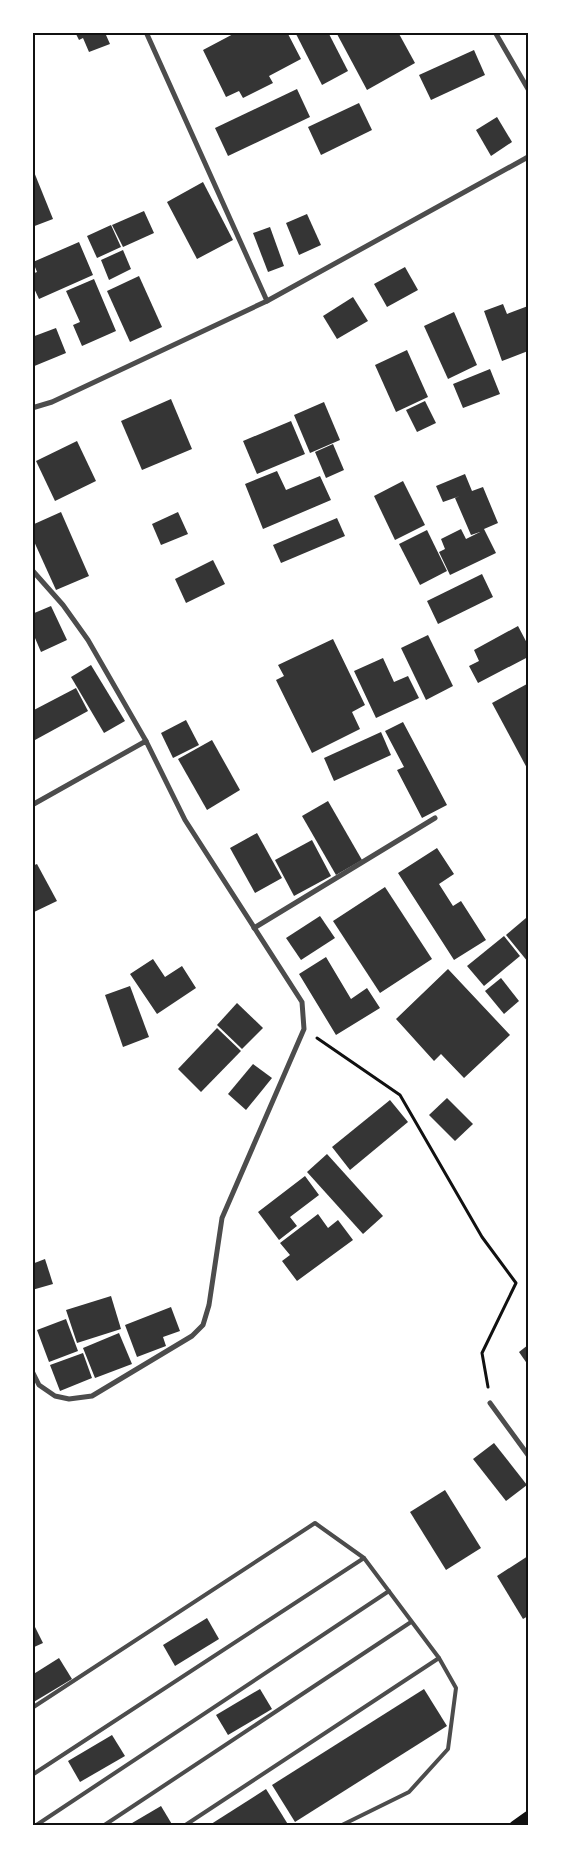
<svg xmlns="http://www.w3.org/2000/svg" width="561" height="1858" viewBox="0 0 561 1858" font-family="'Exo 2',sans-serif">
  <rect width="100%" height="100%" fill="#fff"/>
  <!-- building -->
  <g fill="#353535">
    <path d="M75,32H110L106,35L110,44L89,52L83,38L79,40Z"/>
    <path d="M237,32H287L301,59L269,76L273,83L243,98L239,91L226,97L203,50Z"/>
    <path d="M295,32H328L348,71L322,85Z"/>
    <path d="M340,32H398L415,63L367,90L337,34Z"/>
    <path d="M474,50L485,75L431,100L419,75Z"/>
    <path d="M297,89L310,117L228,156L215,128Z"/>
    <path d="M359,103L372,130L321,155L308,127Z"/>
    <path d="M497,117L512,142L491,156L476,130Z"/>
    <path d="M32,167L53,219L32,227Z"/>
    <path d="M203,182L233,240L197,259L167,202Z"/>
    <path d="M144,211L154,233L123,247L112,225Z"/>
    <path d="M307,214L321,245L299,255L286,223Z"/>
    <path d="M111,225L121,247L97,258L87,236Z"/>
    <path d="M270,227L284,266L268,272L253,233Z"/>
    <path d="M79,242L93,275L39,299L32,284V274L37,272L33,262Z"/>
    <path d="M123,250L131,269L109,280L101,260Z"/>
    <path d="M405,267L418,290L387,307L374,284Z"/>
    <path d="M139,276L162,327L130,342L107,291Z"/>
    <path d="M94,279L116,331L82,346L73,325L80,322L66,291Z"/>
    <path d="M353,297L368,321L337,339L323,316Z"/>
    <path d="M503,304L507,314L528,306V351L502,361L484,311Z"/>
    <path d="M454,312L477,365L448,379L424,326Z"/>
    <path d="M56,328L66,353L32,367V337Z"/>
    <path d="M407,350L428,397L396,412L375,365Z"/>
    <path d="M490,369L500,394L463,408L453,384Z"/>
    <path d="M171,399L192,449L142,470L121,421Z"/>
    <path d="M425,401L436,423L417,432L406,410Z"/>
    <path d="M324,402L340,440L310,453L294,415Z"/>
    <path d="M291,421L305,454L257,474L243,441Z"/>
    <path d="M77,441L96,481L55,501L36,461Z"/>
    <path d="M333,444L344,470L326,478L315,452Z"/>
    <path d="M277,471L286,490L320,476L331,500L263,529L245,484Z"/>
    <path d="M465,474L472,491L483,487L498,523L484,529L496,553L450,575L439,552L445,549L441,539L461,529L466,539L480,532L471,535L455,498L460,496L443,502L436,486Z"/>
    <path d="M403,481L425,525L395,540L374,496Z"/>
    <path d="M61,512L89,576L56,590L32,537V525Z"/>
    <path d="M178,512L188,534L161,545L152,524Z"/>
    <path d="M337,518L345,536L281,563L273,545Z"/>
    <path d="M427,530L447,571L420,585L399,544Z"/>
    <path d="M213,560L225,584L186,603L175,579Z"/>
    <path d="M482,574L493,597L438,624L427,601Z"/>
    <path d="M51,606L67,640L41,652L35,638L32,639V614Z"/>
    <path d="M518,626L528,645V657L478,683L469,666L479,661L474,650Z"/>
    <path d="M428,635L453,686L426,700L401,648Z"/>
    <path d="M333,639L365,705L352,712L360,729L312,753L276,680L284,676L278,665Z"/>
    <path d="M383,658L394,682L408,676L419,698L376,718L354,671Z"/>
    <path d="M91,665L125,721L104,733L71,677Z"/>
    <path d="M527,684L528,687V770L492,703Z"/>
    <path d="M76,688L88,711L35,740L32,736V711Z"/>
    <path d="M186,720L199,745L173,758L161,733Z"/>
    <path d="M403,722L447,805L422,818L397,770L404,767L385,731Z"/>
    <path d="M381,732L391,755L334,781L324,758Z"/>
    <path d="M212,740L240,790L207,810L178,759Z"/>
    <path d="M328,801L362,860L336,875L302,816Z"/>
    <path d="M257,833L282,878L255,893L230,848Z"/>
    <path d="M312,840L331,876L294,896L275,860Z"/>
    <path d="M437,848L454,874L439,884L453,906L461,901L486,940L454,960L398,873Z"/>
    <path d="M37,864L57,901L32,913V866Z"/>
    <path d="M385,887L432,959L380,993L333,921Z"/>
    <path d="M320,916L335,938L301,960L286,938Z"/>
    <path d="M526,918L528,921V962L506,935Z"/>
    <path d="M504,936L520,956L484,986L467,966Z"/>
    <path d="M326,957L351,999L367,988L380,1008L336,1035L299,974Z"/>
    <path d="M153,959L165,977L182,966L196,988L157,1014L130,974Z"/>
    <path d="M448,969L510,1035L464,1078L441,1054L434,1061L396,1019Z"/>
    <path d="M501,978L519,1001L504,1014L485,991Z"/>
    <path d="M130,986L149,1037L123,1047L105,995Z"/>
    <path d="M237,1003L263,1028L242,1049L217,1025Z"/>
    <path d="M217,1028L241,1051L201,1092L178,1069Z"/>
    <path d="M253,1064L272,1078L246,1110L228,1094Z"/>
    <path d="M447,1098L473,1124L455,1141L429,1115Z"/>
    <path d="M390,1100L408,1122L350,1170L332,1147Z"/>
    <path d="M327,1154L383,1216L363,1234L307,1172Z"/>
    <path d="M305,1176L319,1195L290,1217L297,1226L279,1240L258,1212Z"/>
    <path d="M318,1214L328,1228L338,1220L353,1240L297,1281L282,1261L290,1255L280,1243Z"/>
    <path d="M45,1259L53,1284L32,1290V1264Z"/>
    <path d="M111,1296L121,1329L77,1343L66,1310Z"/>
    <path d="M171,1307L180,1331L163,1337L166,1346L137,1357L125,1325Z"/>
    <path d="M66,1319L78,1351L49,1362L37,1330Z"/>
    <path d="M119,1333L132,1364L95,1378L83,1348Z"/>
    <path d="M528,1345V1365L519,1352Z"/>
    <path d="M83,1353L92,1378L60,1391L50,1365Z"/>
    <path d="M494,1443L527,1485L506,1501L473,1459Z"/>
    <path d="M445,1490L481,1548L446,1570L410,1512Z"/>
    <path d="M528,1556V1616L523,1619L497,1576Z"/>
    <path d="M207,1618L219,1639L175,1666L163,1645Z"/>
    <path d="M32,1621L43,1643L32,1648Z"/>
    <path d="M59,1658L72,1679L32,1703V1675Z"/>
    <path d="M260,1689L272,1709L228,1735L216,1715Z"/>
    <path d="M424,1689L447,1726L295,1822L272,1785Z"/>
    <path d="M112,1735L125,1756L80,1782L68,1761Z"/>
    <path d="M266,1789L289,1826H208Z"/>
    <path d="M161,1806L173,1826H127Z"/>
  </g>
  <g fill="none" stroke-linecap="round" stroke-linejoin="round">
    <!-- path -->
    <path stroke="#111" stroke-width="3" d="M317,1038L400,1095L482,1237L516,1283L482,1353L488,1387"/>
    <!-- service -->
    <g stroke="#4c4c4c" stroke-width="4">
      <path d="M32,1708L315,1523L364,1558L439,1658L456,1688L448,1749L409,1792L340,1826"/>
      <path d="M32,1775L364,1558"/>
      <path d="M35,1826L389,1591"/>
      <path d="M103,1826L411,1622"/>
      <path d="M184,1826L439,1658"/>
    </g>
    <!-- minor -->
    <g stroke="#4c4c4c" stroke-width="5">
      <path d="M146,32L267,301"/>
      <path d="M495,32L528,89"/>
      <path d="M32,408L52,402L267,301L528,157"/>
      <path d="M32,570L63,605L88,640L146,741"/>
      <path d="M32,805L146,741L185,820L302,1002L304,1029L222,1218L209,1305L203,1325L192,1336L92,1396L69,1399L55,1396L39,1385L32,1371"/>
      <path d="M254,928L435,818"/>
      <path d="M490,1403L528,1455"/>
    </g>
    <!-- secondary -->
    <path stroke="#111" stroke-width="10" d="M514,1826L528,1816"/>
  </g>
  <!-- border -->
  <rect width="561" height="1858" fill="none" stroke="#ffffff" stroke-width="68"/>
  <rect x="34" y="34" width="493" height="1790" fill="none" stroke="#111" stroke-width="2"/>
</svg>
